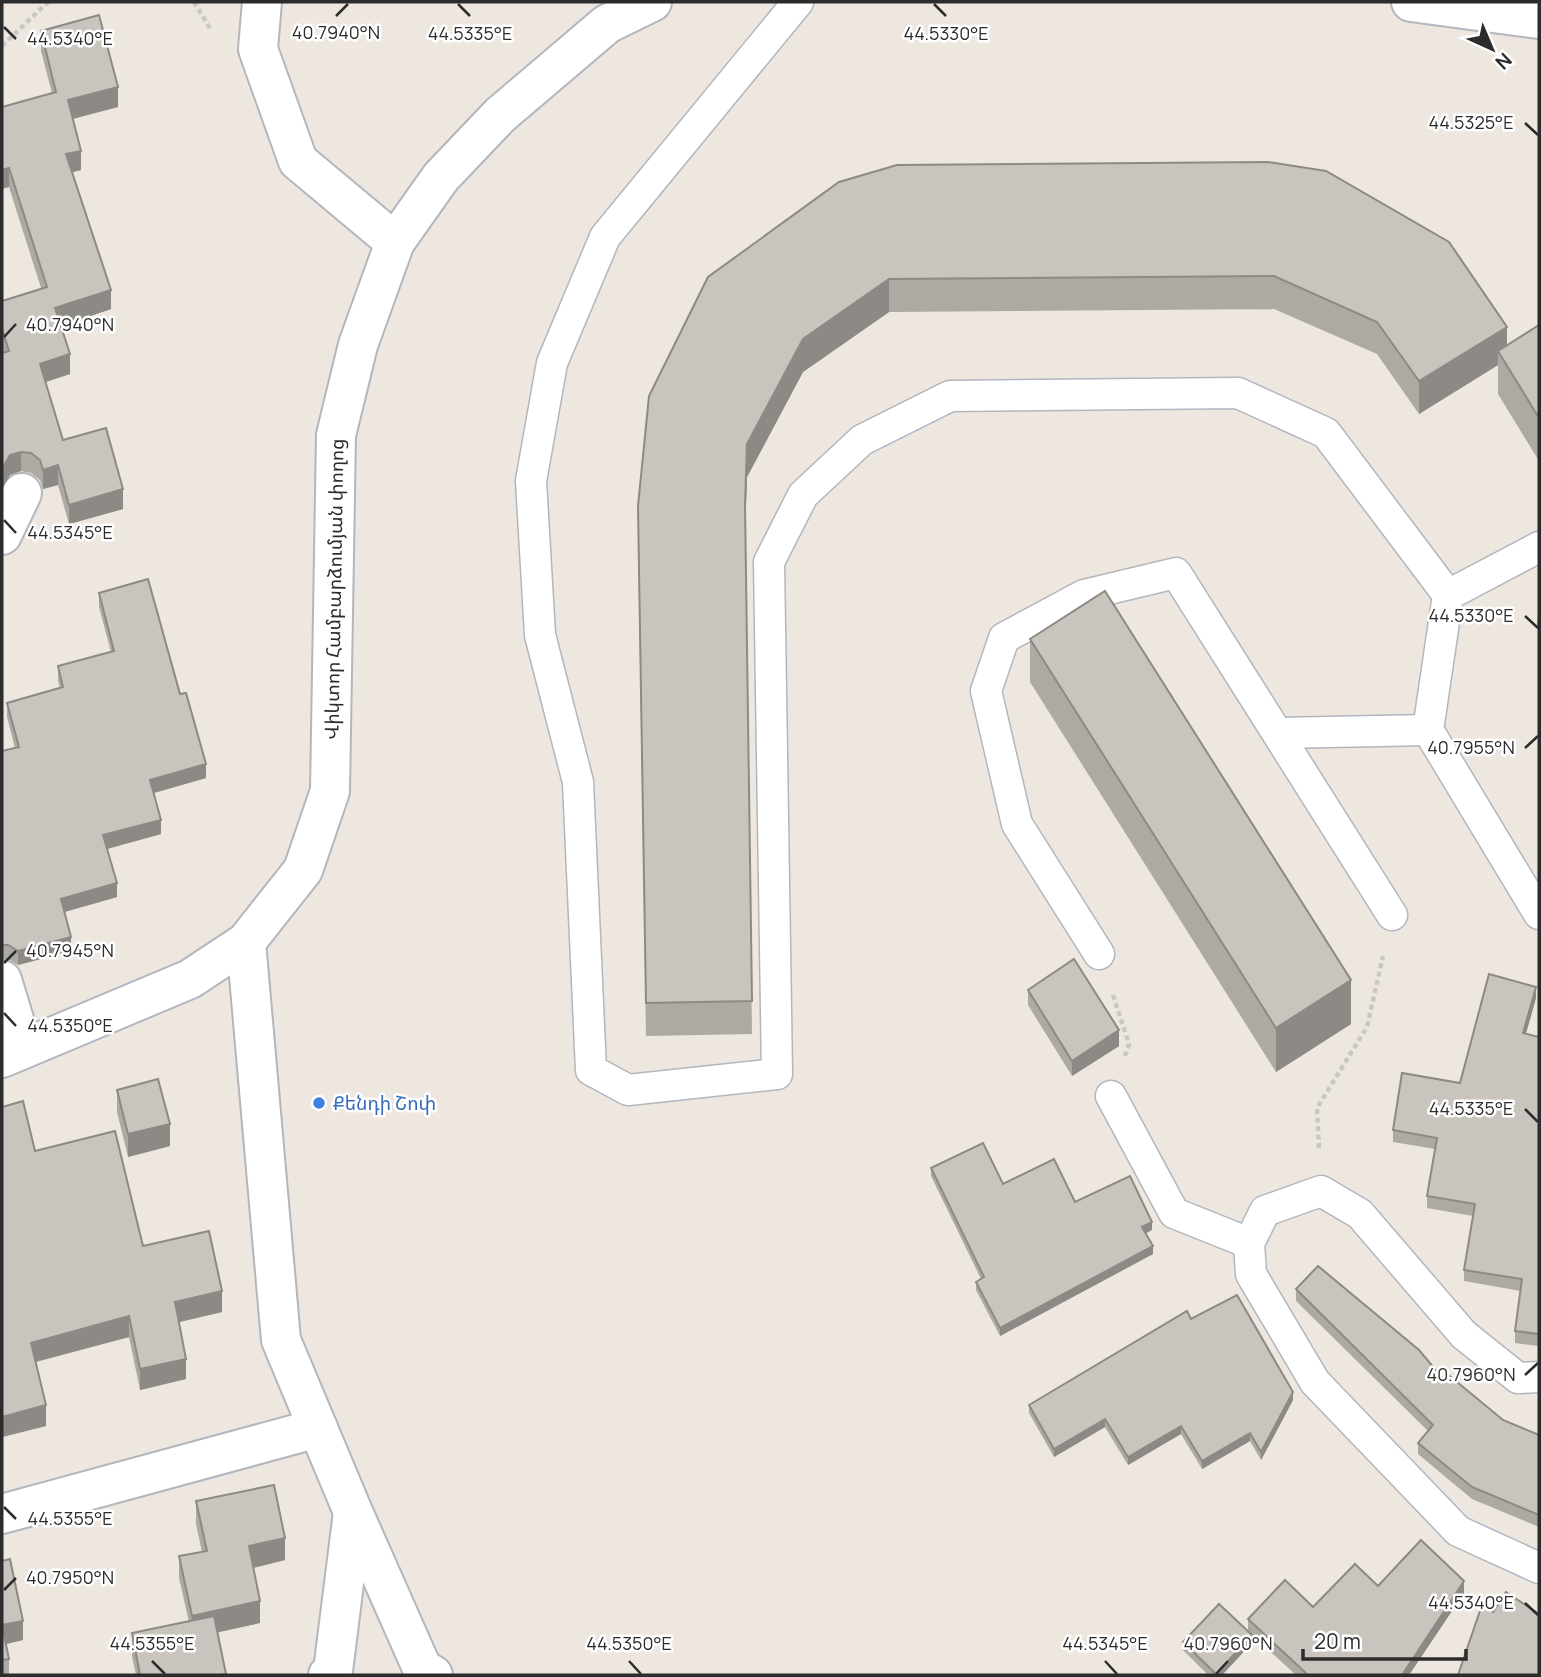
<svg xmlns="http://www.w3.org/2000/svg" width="1541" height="1677" viewBox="0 0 1541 1677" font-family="Manrope,'Noto Sans Armenian',sans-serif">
  <rect width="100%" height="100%" fill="#ede7e0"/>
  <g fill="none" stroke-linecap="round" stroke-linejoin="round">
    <!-- lane casing -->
    <g stroke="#b3b6be" stroke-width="33">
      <g id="lane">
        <path d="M798,2L605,237L552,363L531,481L540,635L578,782L591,1070L628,1090L777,1074L769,562L803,495L862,440L950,396L1238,393L1326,433L1448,595"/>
        <path d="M1539,547L1448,595L1428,730L1539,914"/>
        <path d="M1278,733L1428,730"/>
        <path d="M1099,954L1017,824L986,691L1004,638L1084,595L1176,573L1392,915"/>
        <path d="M1111,1096L1174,1213L1249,1243"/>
        <path d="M1539,1377L1518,1378L1464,1335L1360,1214L1321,1191L1265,1211L1249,1243L1251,1274L1315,1382L1458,1531L1539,1568"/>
      </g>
    </g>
    <!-- street casing -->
    <g stroke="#b3b6be" stroke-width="42">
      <g id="street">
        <path d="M262,2L258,49L298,161L395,242"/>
        <path d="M2,535L22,493"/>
        <path d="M246,942L281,1340L353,1512L333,1671L328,1675"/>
        <path d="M2,980L23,1049"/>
        <path d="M353,1512L422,1668L433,1675"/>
        <path d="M2,1514L318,1428"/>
      </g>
    </g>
    <!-- secondary casing -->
    <g stroke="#b3b6be" stroke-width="42">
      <g id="secondary">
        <path d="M1411,2L1539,19"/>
        <path d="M2,1058L190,979L246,942L303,870L330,791L336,435L358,345L395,242L441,177L500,115L607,24L652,2"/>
      </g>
    </g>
    <!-- path -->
    <g stroke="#c8c8c8" stroke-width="4.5" stroke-dasharray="5 3.5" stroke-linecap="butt">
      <path d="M194,2L211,30"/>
      <path d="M2,46L48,2"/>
      <path d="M1113,995L1129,1044L1125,1056"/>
      <path d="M1319,1148L1317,1108L1367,1027L1383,956"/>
    </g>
    <!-- lane -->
    <use href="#lane" stroke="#fff" stroke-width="30"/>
    <!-- street -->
    <use href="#street" stroke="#fff" stroke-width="38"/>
    <!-- secondary -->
    <use href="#secondary" stroke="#fff" stroke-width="38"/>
  </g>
  <!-- wall -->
  <g fill="#ada9a3">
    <path d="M41,31L118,107L73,119L81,170L72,172L111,309L61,326L70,374L45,382L63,440L123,509L69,524L58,485L43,489L40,480L31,473L21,471L10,475L3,353L2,349V301L41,288L9,187L2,107L52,93L41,51Z"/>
    <path d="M897,165L1507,345L1539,325V461L1498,394V365L1419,414L1377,354L1274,309L889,312L803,372L747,477L745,528L752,1034L646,1036L638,539Z"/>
    <path d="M99,593L180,694L206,778L154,793L161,834L107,849L117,897L64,912L71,951L18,965L8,959H2V751L15,748L7,717V703L60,688L58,681V666L111,652L99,607Z"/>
    <path d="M1539,618V632L1537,628V620Z"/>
    <path d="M1030,639L1351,1024L1276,1072L1030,682Z"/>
    <path d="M1028,990L1119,1046L1072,1076L1028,1005Z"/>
    <path d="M1536,998L1526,1033L1539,1037V1346L1515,1343V1331L1521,1291L1464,1281V1270L1473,1216L1427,1208V1196L1435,1149L1393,1142V1130L1460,1083Z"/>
    <path d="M117,1090L170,1146L128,1157L117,1112Z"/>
    <path d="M2,1107L35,1151L143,1246L222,1312L179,1322L186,1379L140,1390L129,1337L36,1362L46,1426L2,1437Z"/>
    <path d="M931,1168L1003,1184L1075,1202L1152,1230L1146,1233L1153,1254L1000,1336L976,1290V1282L981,1279L931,1176Z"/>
    <path d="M1296,1289L1445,1381L1503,1420L1539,1435V1527L1472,1499L1418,1454V1443L1428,1431L1296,1301Z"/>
    <path d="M1191,1319L1293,1400L1261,1460L1250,1441L1202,1469L1181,1434L1128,1465L1105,1427L1054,1457L1029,1413V1405Z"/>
    <path d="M196,1501L285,1560L253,1568L260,1623L218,1632L226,1675H136L132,1656V1633L189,1622L179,1578V1556L202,1552L196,1524Z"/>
    <path d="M2,1561L23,1640L6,1644L9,1659V1675H2Z"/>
    <path d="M1378,1586L1464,1593L1409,1675H1296L1248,1631V1619L1313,1607Z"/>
    <path d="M1183,1642L1252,1643L1222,1675H1208L1183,1650Z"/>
  </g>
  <!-- shaded-wall -->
  <g fill="#8d8a85">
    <path d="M118,87V107L68,120V100Z"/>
    <path d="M81,151V170L66,174V154Z"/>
    <path d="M9,168V187L2,189V170Z"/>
    <path d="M889,279V312L803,372L747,477L745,537L747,444L803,339Z"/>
    <path d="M111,290V309L55,328V308Z"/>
    <path d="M1507,327V360L1498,351V365L1419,414V381Z"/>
    <path d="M70,354V374L40,384V364Z"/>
    <path d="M21,452V471L10,475L2,489V469L10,455Z"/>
    <path d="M58,465V485L43,489V470Z"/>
    <path d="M123,489V509L69,524V505Z"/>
    <path d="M206,764V778L150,794V780Z"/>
    <path d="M161,820V834L103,850V835Z"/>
    <path d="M117,883V897L61,913V899Z"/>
    <path d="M71,937V951L18,965V951Z"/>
    <path d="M1351,980V1024L1276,1072V1028Z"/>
    <path d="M1536,987V998L1523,1044V1033Z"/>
    <path d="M1119,1030V1046L1072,1076V1061Z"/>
    <path d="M170,1124V1146L128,1157V1134Z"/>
    <path d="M1152,1222V1230L1142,1235V1227Z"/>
    <path d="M1153,1246V1254L1000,1336V1328Z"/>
    <path d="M222,1291V1312L175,1323V1302Z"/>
    <path d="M129,1316V1337L31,1363V1343Z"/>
    <path d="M186,1359V1379L140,1390V1369Z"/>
    <path d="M1293,1392V1400L1261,1460V1452Z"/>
    <path d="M46,1405V1426L2,1437V1417Z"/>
    <path d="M1105,1419V1427L1054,1457V1449Z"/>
    <path d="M1181,1426V1434L1128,1465V1457Z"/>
    <path d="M1250,1433V1441L1202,1469V1461Z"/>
    <path d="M285,1538V1560L249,1569V1546Z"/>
    <path d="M1464,1581V1593L1409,1675H1402Z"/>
    <path d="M260,1601V1623L192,1638V1616Z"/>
    <path d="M23,1621V1640L2,1645V1625Z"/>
    <path d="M1252,1635V1643L1222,1675H1216Z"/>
  </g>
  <!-- building -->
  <g fill="#c9c5be" stroke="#8d8a85" stroke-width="2">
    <path d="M99,15L118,87L68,100L81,151L66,154L111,290L55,308L70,354L40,364L63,440L106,428L123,489L69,505L58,465L43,470L40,460L31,453L21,452L10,455L2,469V353L9,351L2,329V301L47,287L9,168L2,170V107L56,92L41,31Z"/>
    <path d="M1268,162L1326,171L1449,242L1507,327L1419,381L1377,322L1274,276L889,279L803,339L747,444L745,504L752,1001L646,1003L638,506L649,396L708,277L839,182L897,165Z"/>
    <path d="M1539,325V418L1498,351Z"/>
    <path d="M148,579L180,694L186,693L206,764L150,780L161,820L103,835L117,883L61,899L71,937L18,951L8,945H2V751L19,747L7,703L63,687L58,666L114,651L99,593Z"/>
    <path d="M1105,591L1351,980L1276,1028L1030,639Z"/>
    <path d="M1074,959L1119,1030L1072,1061L1028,990Z"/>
    <path d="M1489,974L1536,987L1523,1033L1539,1037V1334L1515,1331L1522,1279L1464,1270L1475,1204L1427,1196L1437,1138L1393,1130L1402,1073L1460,1083Z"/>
    <path d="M158,1079L170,1124L128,1134L117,1090Z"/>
    <path d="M23,1101L35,1151L115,1131L143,1246L209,1231L222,1291L175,1302L186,1359L140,1369L129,1316L31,1343L46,1405L2,1417V1107Z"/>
    <path d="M983,1143L1003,1184L1054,1159L1075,1202L1130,1176L1152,1222L1142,1227L1153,1246L1000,1328L976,1282L984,1277L931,1168Z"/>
    <path d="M1318,1266L1419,1350L1445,1381L1446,1373L1503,1420L1539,1435V1515L1472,1487L1418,1443L1433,1425L1296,1289Z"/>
    <path d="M1237,1295L1293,1392L1261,1452L1250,1433L1202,1461L1181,1426L1128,1457L1105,1419L1054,1449L1029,1405L1187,1311L1191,1319Z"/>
    <path d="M274,1485L285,1538L249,1546L260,1601L192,1616L179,1556L207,1551L196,1501Z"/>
    <path d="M1421,1540L1464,1581L1402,1675H1308L1248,1619L1285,1580L1313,1607L1355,1564L1378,1586Z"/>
    <path d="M10,1559L23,1621L2,1625V1561Z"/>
    <path d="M1506,1592L1539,1614V1675H1458L1483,1602L1493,1612Z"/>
    <path d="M1219,1604L1252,1635L1216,1674L1183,1642Z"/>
    <path d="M214,1616L226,1674L220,1675H140L132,1633Z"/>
    <path d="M2,1626L9,1659L2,1660Z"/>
  </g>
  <!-- ticks -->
  <path fill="none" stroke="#2c2c2c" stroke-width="2.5" d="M458,4L470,16M934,4L946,16M336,16L348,4M4,27L16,39M1525,123L1538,135M4,337L16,324M4,520L16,533M1525,616L1538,628M1525,748L1538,736M4,963L16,951M4,1013L16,1026M1525,1109L1538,1122M1525,1375L1538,1363M4,1507L16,1519M4,1590L16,1578M1525,1603L1538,1615M152,1661L165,1674M629,1661L641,1674M1105,1661L1117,1674M1216,1674L1228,1661"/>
  <!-- markers -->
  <circle fill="#3f7fe0" stroke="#fff" stroke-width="2.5" cx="319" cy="1103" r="7"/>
  <g text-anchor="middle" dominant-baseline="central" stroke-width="5" stroke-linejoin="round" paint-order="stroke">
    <!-- street labels -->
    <g font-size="19" fill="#2c2c2c" stroke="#fff">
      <text transform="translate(334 589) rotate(-89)">Վիկտոր Համբարձումյան փողոց</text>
    </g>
    <!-- shop labels -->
    <g font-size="19" fill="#366cbe" stroke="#fff" text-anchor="start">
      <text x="333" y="1103">Քենդի Շոփ</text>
    </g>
  </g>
  <g font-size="18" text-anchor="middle" fill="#2c2c2c" stroke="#fff" stroke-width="5" stroke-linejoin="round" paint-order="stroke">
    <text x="336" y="39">40.7940°N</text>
    <text x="470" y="40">44.5335°E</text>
    <text x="946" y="40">44.5330°E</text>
    <text x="70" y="45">44.5340°E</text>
    <text x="1471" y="129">44.5325°E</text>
    <text x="70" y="331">40.7940°N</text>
    <text x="70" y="539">44.5345°E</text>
    <text x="1471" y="622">44.5330°E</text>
    <text x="1471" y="754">40.7955°N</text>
    <text x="70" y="957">40.7945°N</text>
    <text x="70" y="1032">44.5350°E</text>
    <text x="1471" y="1115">44.5335°E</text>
    <text x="1471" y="1381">40.7960°N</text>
    <text x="70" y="1525">44.5355°E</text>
    <text x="70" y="1584">40.7950°N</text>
    <text x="1471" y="1609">44.5340°E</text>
    <text x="152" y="1650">44.5355°E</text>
    <text x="629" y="1650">44.5350°E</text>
    <text x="1105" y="1650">44.5345°E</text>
    <text x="1228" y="1650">40.7960°N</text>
  </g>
  <!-- border -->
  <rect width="1541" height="1677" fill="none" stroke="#2c2c2c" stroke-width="7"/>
  <!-- north arrow -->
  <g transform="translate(1492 49) rotate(136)" stroke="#ffffff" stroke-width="5" paint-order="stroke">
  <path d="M0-5L12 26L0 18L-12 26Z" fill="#2c2c2c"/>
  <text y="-10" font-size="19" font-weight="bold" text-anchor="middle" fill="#2c2c2c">N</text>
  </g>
  <!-- scale -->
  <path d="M1303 1649v10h163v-10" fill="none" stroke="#2c2c2c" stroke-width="3.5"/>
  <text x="1314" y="1649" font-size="21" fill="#2c2c2c" stroke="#ffffff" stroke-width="5" paint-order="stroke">20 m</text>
</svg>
